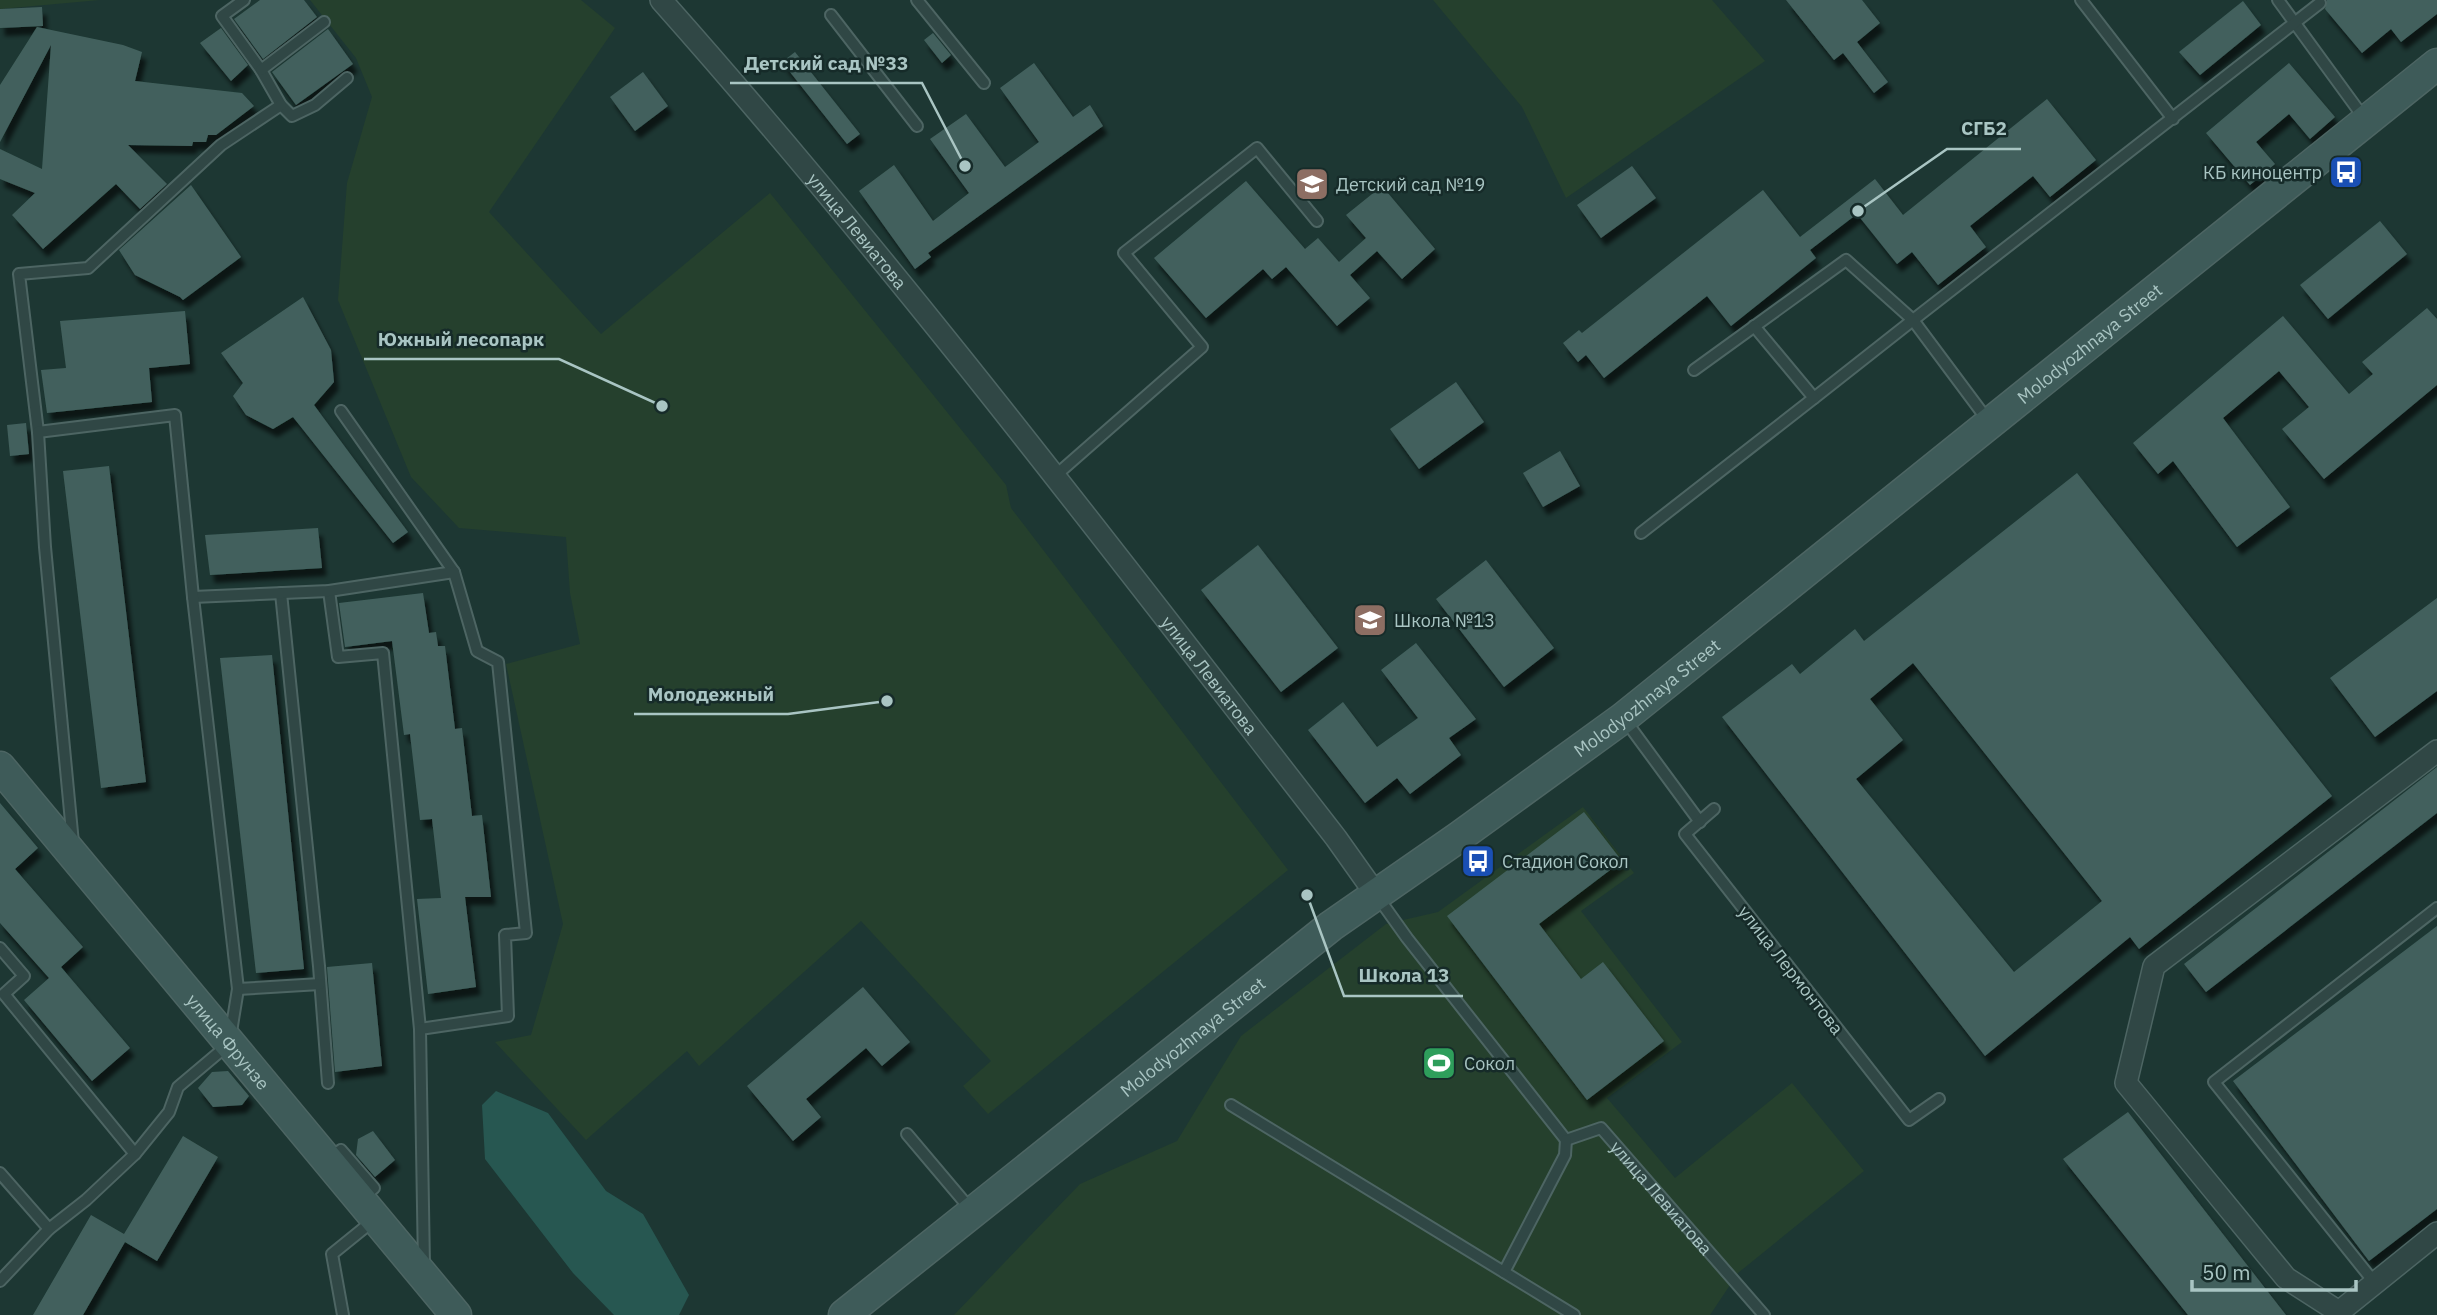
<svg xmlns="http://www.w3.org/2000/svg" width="2437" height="1315" viewBox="0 0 2437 1315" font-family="'IBM Plex Sans',sans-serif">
  <defs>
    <filter id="shadow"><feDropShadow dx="4.5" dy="8" stdDeviation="2" flood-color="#0009"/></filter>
  </defs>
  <rect width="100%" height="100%" fill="#1d3733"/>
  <!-- green -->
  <g fill="#25402d">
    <path d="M0,0H100L0,9Z"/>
    <path d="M310,0H581L615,28L489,212L601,334L770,193L1006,485L1011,508L1288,870L988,1114L963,1086L991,1061L861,921L699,1066L687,1051L586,1140L495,1042L531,1035L563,924L506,664L580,644L570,593L566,537L459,528L411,477L338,300L347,183L372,97L356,58Z"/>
    <path d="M1433,0H1712L1765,61L1566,198L1522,107Z"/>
    <path d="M1583,807L1634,873L1581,911L1682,1042L1607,1098L1675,1178L1792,1083L1864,1171L1738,1273L1710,1315H954L1080,1184L1177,1141L1241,1036L1386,924L1438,912Z"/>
  </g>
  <!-- water -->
  <path fill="#275751" d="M496,1091L548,1113L606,1191L643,1214L689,1295L679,1315H614L573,1273L485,1159L482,1105Z"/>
  <!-- building -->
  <g fill="#42615d" fill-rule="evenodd" filter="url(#shadow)">
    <path d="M260,0H304L317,17L263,59L234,19Z"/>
    <path d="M1786,0H1862L1880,23L1857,42L1888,82L1874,93L1843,53L1834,60Z"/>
    <path d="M2327,0H2437V14L2401,42L2391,29L2362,53L2325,9Z"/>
    <path d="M2243,1L2261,25L2200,75L2179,52Z"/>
    <path d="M42,7L43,26L0,28V9Z"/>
    <path d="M37,27L123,45L142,52L135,81L242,93L254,106L216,135H208L206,142H193L192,146L128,145L167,184L140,209L116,184L43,249L12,215L35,193L0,179V149L42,169L51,45L0,142V85Z"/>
    <path d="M221,28L248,65L231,81L200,43Z"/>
    <path d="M328,29L353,64L296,105L272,72Z"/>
    <path d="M933,33L951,55L942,63L924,40Z"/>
    <path d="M795,52L860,134L847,144L782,62Z"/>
    <path d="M1034,63L1073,117L1090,105L1103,126L928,253L931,257L915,269L859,191L894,165L933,221L969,193L930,139L966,114L1005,167L1039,142L1000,88Z"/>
    <path d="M2289,63L2335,117L2310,139L2289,114L2256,142L2275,164L2250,185L2206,133Z"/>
    <path d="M643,72L668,106L635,131L610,97Z"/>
    <path d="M2047,99L2096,160L2050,197L2033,176L1970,226L1986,247L1938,285L1912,252L1897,264L1857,214L1810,250L1816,258L1731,326L1707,296L1604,378L1586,355L1578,362L1563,343L1579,330L1582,333L1763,190L1800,237L1875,179L1903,215Z"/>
    <path d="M1632,166L1656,198L1601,238L1577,205Z"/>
    <path d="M1246,181L1305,249L1318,238L1339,262L1366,238L1346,215L1382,186L1435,249L1402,279L1377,251L1350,275L1370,298L1337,326L1286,267L1272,279L1263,269L1206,318L1154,258Z"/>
    <path d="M191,185L241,257L183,300L180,297L135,275L119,250Z"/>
    <path d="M2380,221L2407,254L2328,319L2300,285Z"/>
    <path d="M303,297L331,350L334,382L314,405L408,532L393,543L293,417L273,429L246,415L233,396L243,383L221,353Z"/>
    <path d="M2427,308L2437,319V385L2324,479L2282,429L2309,407L2279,371L2223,418L2290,507L2237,547L2173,461L2158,474L2133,443L2283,316L2349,394L2373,374L2362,362Z"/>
    <path d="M185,311L190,364L149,368L152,402L47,413L41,370L66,368L60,321Z"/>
    <path d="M1456,382L1484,422L1419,469L1390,429Z"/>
    <path d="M26,423L29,454L10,456L7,425Z"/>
    <path d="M1560,451L1580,486L1543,507L1523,473Z"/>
    <path d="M109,466L146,782L101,788L63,471Z"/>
    <path d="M2077,473L2332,796L2139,949L2130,937L1985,1056L1722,717L1792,664L1800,674L1855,629L1864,641ZM1913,663L2102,901L2014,972L1856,779L1903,740L1870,699Z"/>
    <path d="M318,528L322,568L210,575L205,535Z"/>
    <path d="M1258,545L1338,648L1281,692L1201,590Z"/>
    <path d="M1486,560L1554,648L1504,687L1436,599Z"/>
    <path d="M423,593L429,633L436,632L438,646H445L455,729L462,728L472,816L482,815L491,897H465L476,987L428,994L417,899L441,898L432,819L420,820L410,734L404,735L392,641L345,647L339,603Z"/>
    <path d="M2437,598V691L2375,737L2330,678Z"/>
    <path d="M1416,643L1476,719L1449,738L1461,755L1410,794L1397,778L1365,803L1308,730L1343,702L1377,747L1418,718L1381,670Z"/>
    <path d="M272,655L304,969L256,973L220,658Z"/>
    <path d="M2437,767V813L2206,992L2184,964Z"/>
    <path d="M0,803L38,848L15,869L83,947L61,967L130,1048L92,1081L24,1000L49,978L0,923Z"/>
    <path d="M1584,812L1622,861L1539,924L1581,979L1603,962L1664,1041L1587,1100L1447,916Z"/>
    <path d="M2437,926V1209L2369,1261L2233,1081Z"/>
    <path d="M372,963L382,1066L335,1072L327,967Z"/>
    <path d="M863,987L910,1042L882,1066L866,1048L806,1099L821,1117L793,1141L747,1086Z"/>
    <path d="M228,1071L249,1096L242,1105L213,1107L198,1088L212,1072Z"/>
    <path d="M2128,1112L2286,1315H2188L2063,1159Z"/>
    <path d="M373,1131L395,1160L375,1177L356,1155L358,1139Z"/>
    <path d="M183,1136L218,1157L157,1261L125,1242L83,1315H33L91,1215L124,1234Z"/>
  </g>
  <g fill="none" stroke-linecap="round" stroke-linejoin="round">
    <!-- lane casing -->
    <g stroke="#4d6563" stroke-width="14">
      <g id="lane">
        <path d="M244,0L222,16L261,70L281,105L292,116L315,105L347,78"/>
        <path d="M917,0L984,83"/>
        <path d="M2081,0L2173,119"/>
        <path d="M2278,0L2364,118"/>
        <path d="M831,15L917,126"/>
        <path d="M261,70L324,22"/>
        <path d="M1694,370L1846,260L1913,320L2320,3"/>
        <path d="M1814,398L1913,320L1989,422"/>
        <path d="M341,411L454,572"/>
        <path d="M38,432L19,274L88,268L221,145L281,105"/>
        <path d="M1055,476L1202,347L1124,253L1257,148L1317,221"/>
        <path d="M1641,533L1814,398L1754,326"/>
        <path d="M329,591L338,657L383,653L420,1029"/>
        <path d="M281,593L319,966L328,1083"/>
        <path d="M193,597L329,591L454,572L477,651L498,662L526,933L505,935L508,1016L420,1029L424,1266"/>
        <path d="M1625,720L1700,822"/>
        <path d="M1714,809L1685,834L1909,1120L1939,1099"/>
        <path id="s1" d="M1377,896L1407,938L1566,1140L1601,1128L1764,1315"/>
        <path d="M0,948L24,976L4,994L135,1154"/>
        <path d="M238,989L320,984"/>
        <path d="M1231,1105L1574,1315"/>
        <path d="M907,1134L972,1211"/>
        <path d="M330,1158L341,1150L374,1188L361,1199"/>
        <path d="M0,1173L49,1229"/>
        <path d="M1504,1272L1565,1155L1566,1140"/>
        <path d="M0,1281L49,1229L86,1200L135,1154L169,1112L178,1087L229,1044L238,989L193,597L175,415L38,432L45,547L73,843"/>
        <path d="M2374,1282L2214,1082L2437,908"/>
        <path d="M343,1315L332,1254L374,1220"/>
      </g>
    </g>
    <!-- street casing -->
    <g stroke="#4d6563" stroke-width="24">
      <g id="street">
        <path id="s2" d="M661,0C899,268 1116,555 1336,838L1375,893"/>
        <path d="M2437,751L2154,966L2126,1083L2286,1278L2339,1312L2437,1233"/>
      </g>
    </g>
    <!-- secondary casing -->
    <g stroke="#4d6563" stroke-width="33">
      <g id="secondary">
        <path id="s3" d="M0,767L456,1315"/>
        <path id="s4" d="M844,1315L1331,926L1459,837L1623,718L2437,64"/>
      </g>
    </g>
    <!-- lane -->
    <use href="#lane" stroke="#304745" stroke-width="10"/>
    <!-- street -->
    <use href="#street" stroke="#304745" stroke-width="21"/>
    <!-- secondary -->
    <use href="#secondary" stroke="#3e5b59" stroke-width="30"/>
  </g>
  <!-- icons -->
  <defs>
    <g id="bus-square" transform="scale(1.75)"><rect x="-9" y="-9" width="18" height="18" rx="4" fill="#1a4fb4" stroke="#162b29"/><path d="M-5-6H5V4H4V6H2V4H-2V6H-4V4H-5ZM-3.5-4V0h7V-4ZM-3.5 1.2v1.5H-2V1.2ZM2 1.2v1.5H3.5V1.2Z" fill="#fff"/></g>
    <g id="school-square" transform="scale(1.75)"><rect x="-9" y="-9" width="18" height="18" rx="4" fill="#8d6e63" stroke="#162b29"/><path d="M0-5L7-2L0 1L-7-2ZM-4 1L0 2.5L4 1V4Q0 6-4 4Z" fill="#fff"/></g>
    <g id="stadium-square" transform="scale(1.75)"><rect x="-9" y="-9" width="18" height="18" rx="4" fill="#2e9e5b" stroke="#162b29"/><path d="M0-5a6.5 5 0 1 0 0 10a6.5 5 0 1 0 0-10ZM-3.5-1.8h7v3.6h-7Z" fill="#fff"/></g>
  </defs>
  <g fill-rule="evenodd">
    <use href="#bus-square" x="2346" y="172"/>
    <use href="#school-square" x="1312" y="184"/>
    <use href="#school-square" x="1370" y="620"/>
    <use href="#bus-square" x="1478" y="861"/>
    <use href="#stadium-square" x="1439" y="1063"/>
  </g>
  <g text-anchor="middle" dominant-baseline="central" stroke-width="5" stroke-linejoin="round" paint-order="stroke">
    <!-- poi labels -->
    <g font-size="18" fill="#a9c5c3" stroke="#162b29" text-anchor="start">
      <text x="2322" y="172" text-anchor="end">КБ киноцентр</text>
      <text x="1336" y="184">Детский сад №19</text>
      <text x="1394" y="620">Школа №13</text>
      <text x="1502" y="861">Стадион Сокол</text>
      <text x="1464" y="1063">Сокол</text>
    </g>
    <!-- street labels -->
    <g font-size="18" fill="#a9c5c3" stroke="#162b29">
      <text stroke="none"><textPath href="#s2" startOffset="303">улица Левиатова</textPath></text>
      <text stroke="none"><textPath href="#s4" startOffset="1580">Molodyozhnaya Street</textPath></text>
      <text stroke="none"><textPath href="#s2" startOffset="870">улица Левиатова</textPath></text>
      <text stroke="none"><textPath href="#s4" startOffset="1013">Molodyozhnaya Street</textPath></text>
      <text transform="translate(1791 970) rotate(52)">улица Лермонтова</text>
      <text stroke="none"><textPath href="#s4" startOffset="446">Molodyozhnaya Street</textPath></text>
      <text stroke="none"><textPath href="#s3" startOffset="357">улица Фрунзе</textPath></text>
      <text stroke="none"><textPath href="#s1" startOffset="438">улица Левиатова</textPath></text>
    </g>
  </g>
  <!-- callouts -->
  <path fill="none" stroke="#a9c5c3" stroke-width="2.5" d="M965 166L922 83H730M1858 211L1947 149H2021M662 406L559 359H364M887 701L788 714H634M1307 895L1344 996H1463"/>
  <g fill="#a9c5c3" stroke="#162b29" stroke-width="2.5">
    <circle cx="965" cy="166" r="7"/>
    <circle cx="1858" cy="211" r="7"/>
    <circle cx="662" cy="406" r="7"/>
    <circle cx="887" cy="701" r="7"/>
    <circle cx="1307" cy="895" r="7"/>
  </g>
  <g font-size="19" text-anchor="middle" font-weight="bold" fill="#a9c5c3" stroke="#162b29" stroke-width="5" stroke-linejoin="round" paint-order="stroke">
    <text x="826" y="70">Детский сад №33</text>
    <text x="1984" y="135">СГБ2</text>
    <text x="461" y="346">Южный лесопарк</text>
    <text x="711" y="701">Молодежный</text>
    <text x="1404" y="982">Школа 13</text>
  </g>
  <!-- scale -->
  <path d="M2192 1280v10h164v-10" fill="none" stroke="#a9c5c3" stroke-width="3.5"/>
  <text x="2202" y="1280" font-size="21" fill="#a9c5c3" stroke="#162b29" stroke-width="5" paint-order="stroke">50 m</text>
</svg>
